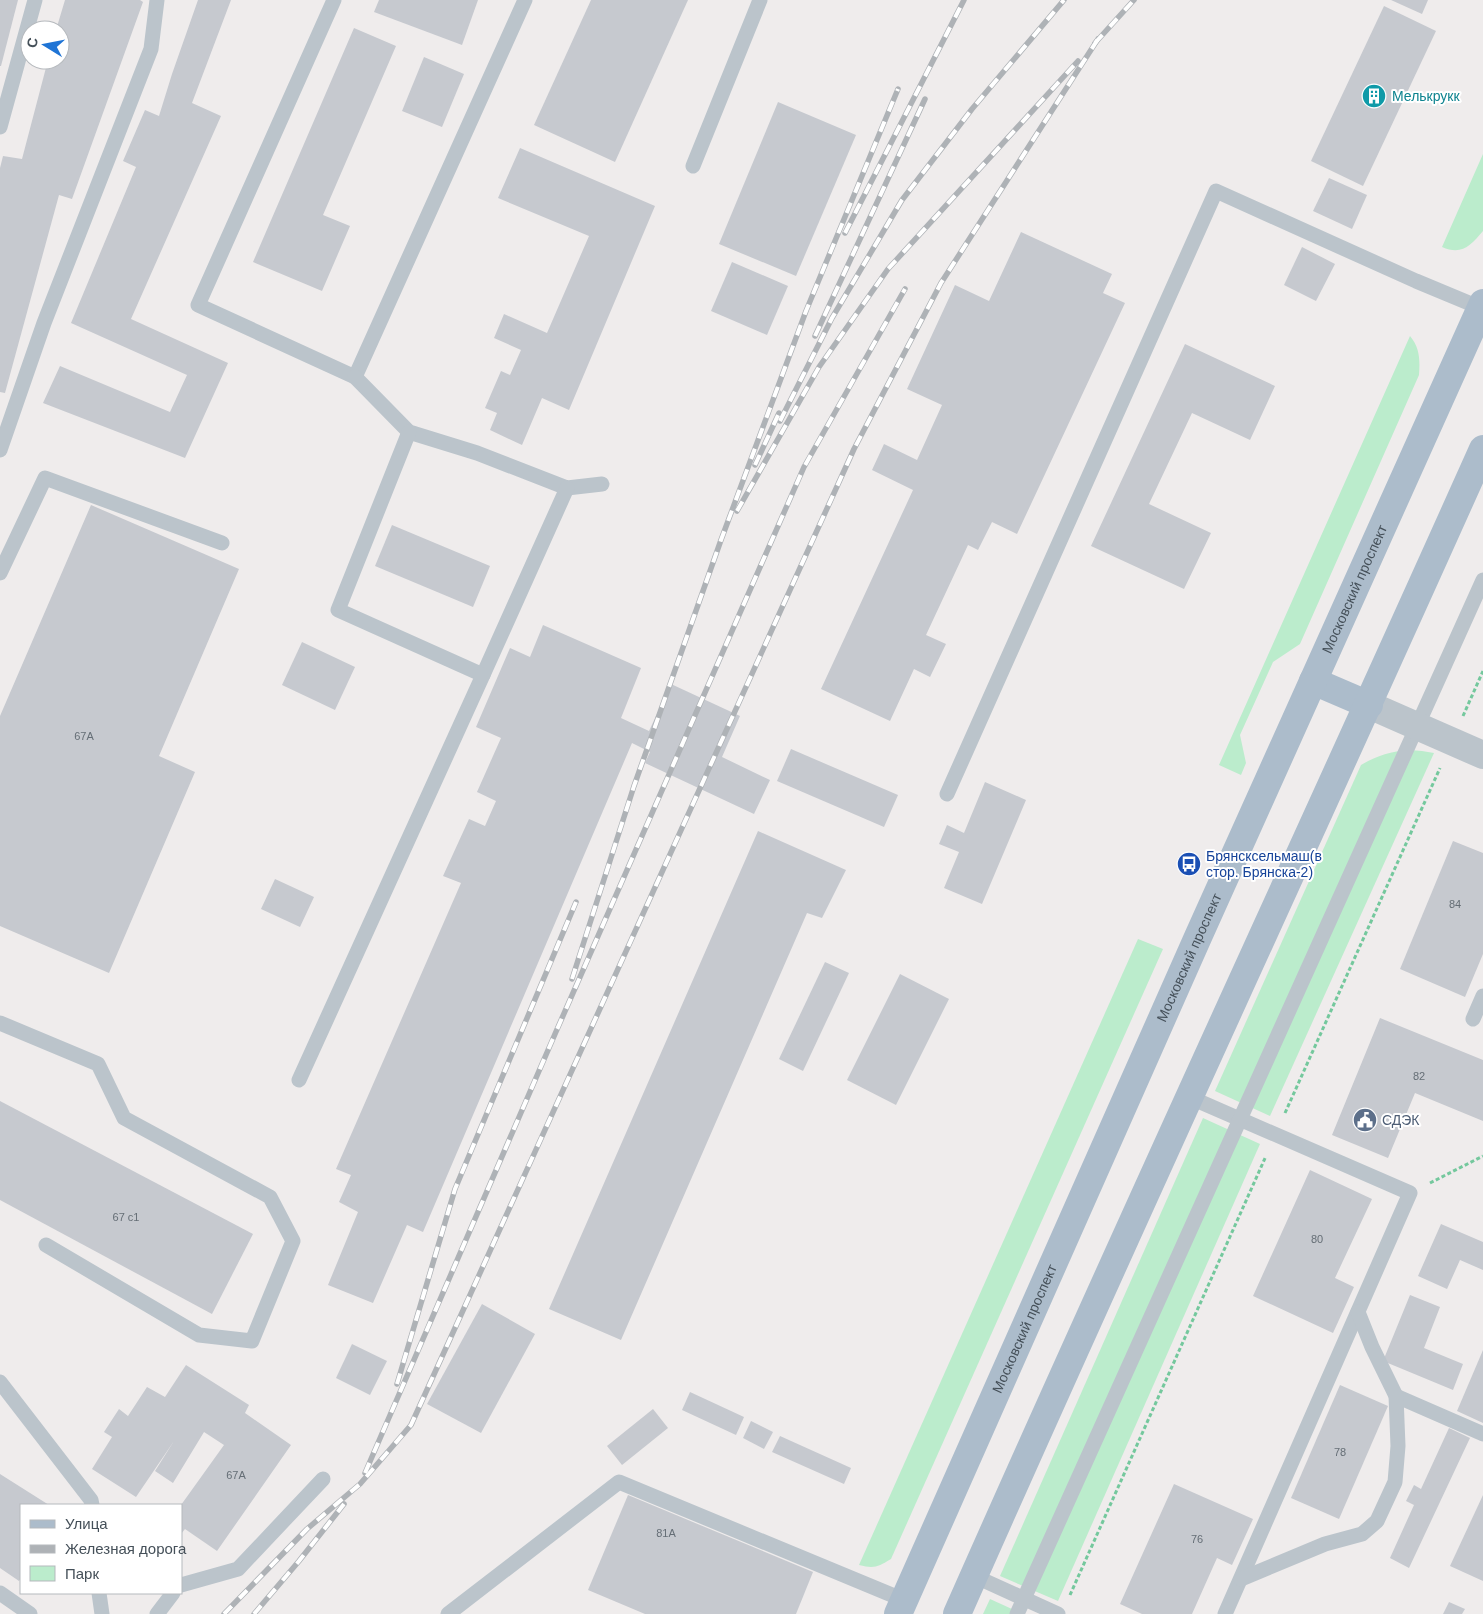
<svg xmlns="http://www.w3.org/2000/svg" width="1483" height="1614" viewBox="0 0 1483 1614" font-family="Arial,sans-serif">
  <rect width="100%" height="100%" fill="#efecec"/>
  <!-- green -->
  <g fill="#bbeccc">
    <path d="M1483,154V231C1471,245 1462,256 1442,247Z"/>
    <path d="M1410,336C1420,348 1420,360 1419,375L1300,644L1273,662L1240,735L1246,763L1241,775L1219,765Z"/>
    <path d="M1409,750L1422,751L1434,753L1270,1116L1215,1091L1361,765C1376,756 1391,751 1409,750Z"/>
    <path d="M1138,939L1163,949L891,1559C878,1567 874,1569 859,1565Z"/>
    <path d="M1203,1118L1260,1144L1058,1601L1000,1576Z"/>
    <path d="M990,1599L1023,1614H983Z"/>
  </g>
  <!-- building -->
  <g fill="#c6c9cf">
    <path d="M0,0H18L1,66H0Z"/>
    <path d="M65,0H140L143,2L72,199L59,195L5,393L0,392V168L3,156L22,159L48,60H60V30H56Z"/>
    <path d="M198,0H231L192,103L221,116L131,319L228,363L185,458L43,403L60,366L170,412L187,375L71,323L136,167L123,161L145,110L159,116L172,74Z"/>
    <path d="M379,0H478L462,45L374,12Z"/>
    <path d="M591,0H688L615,162L534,125Z"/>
    <path d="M1391,0H1428L1422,14Z"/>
    <path d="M1384,6L1436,31L1363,186L1311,161Z"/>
    <path d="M354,28L396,46L323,215L350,226L322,291L253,262Z"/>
    <path d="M424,57L464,74L442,127L402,111Z"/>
    <path d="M778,102L856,135L796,276L719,244Z"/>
    <path d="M520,148L655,206L569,410L542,398L522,445L490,430L497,413L485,408L501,371L510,375L521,350L494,338L504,314L547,333L589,236L498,198Z"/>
    <path d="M1329,178L1367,195L1352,229L1313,211Z"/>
    <path d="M1021,232L1112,274L1103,293L1125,303L1017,534L992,522L978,550L968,545L926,635L946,644L930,677L914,669L890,721L821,689L913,490L872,470L884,444L917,460L942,405L907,389L955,285L989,301Z"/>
    <path d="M1302,247L1335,264L1316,301L1284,285Z"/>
    <path d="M732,262L788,286L767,335L711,311Z"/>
    <path d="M1185,344L1275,386L1250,440L1192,413L1149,504L1211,533L1184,589L1091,546Z"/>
    <path d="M91,505L239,569L159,756L195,772L109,973L0,926V716Z"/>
    <path d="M392,525L490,566L473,607L375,566Z"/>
    <path d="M543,625L641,668L621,718L649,731L671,684L740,716L722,757L770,780L754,814L645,763L650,752L632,743L423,1232L407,1225L373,1303L328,1285L358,1212L339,1202L351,1175L336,1169L461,883L443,876L469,819L485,826L496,801L477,792L501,738L476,727L510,648L530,657Z"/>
    <path d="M302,642L355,667L335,710L282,685Z"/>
    <path d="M791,749L898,795L884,827L777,781Z"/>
    <path d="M985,782L1026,800L982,904L944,888L959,852L939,844L947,825L964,833Z"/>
    <path d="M758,831L846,870L822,918L807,913L621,1340L549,1309Z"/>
    <path d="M1453,841L1483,853V954L1465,997L1400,969Z"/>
    <path d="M275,879L314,897L300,927L261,909Z"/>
    <path d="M825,962L849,973L803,1071L779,1059Z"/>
    <path d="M900,974L949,999L896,1105L847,1080Z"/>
    <path d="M1380,1018L1483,1060V1121L1415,1093L1388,1158L1332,1135Z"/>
    <path d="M0,1101L253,1234L212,1314L0,1200Z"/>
    <path d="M1310,1170L1372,1199L1335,1278L1354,1287L1333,1333L1253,1296Z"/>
    <path d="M1441,1224L1483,1242V1270L1460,1260L1447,1289L1418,1276Z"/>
    <path d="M1410,1295L1440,1307L1424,1348L1463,1364L1453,1390L1383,1361Z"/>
    <path d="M482,1304L535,1334L481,1433L427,1404Z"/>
    <path d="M352,1344L387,1361L370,1395L336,1378Z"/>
    <path d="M1483,1350V1423L1457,1411Z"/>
    <path d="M186,1365L249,1405L245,1413L291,1445L217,1551L185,1529L181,1534V1505L224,1445L204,1432L173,1483L155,1471L174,1441L136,1497L92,1469L112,1437L104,1432L119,1409L128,1416L147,1387L165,1397Z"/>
    <path d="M1340,1385L1388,1406L1339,1519L1291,1498Z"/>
    <path d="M690,1392L744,1417L736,1435L682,1410Z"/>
    <path d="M653,1409L668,1428L622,1465L607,1446Z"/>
    <path d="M751,1421L773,1432L764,1449L743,1438Z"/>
    <path d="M1449,1428L1470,1438L1409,1568L1390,1558L1414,1505L1406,1501L1414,1485L1421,1489Z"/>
    <path d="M780,1436L851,1468L844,1484L772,1452Z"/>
    <path d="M0,1474L49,1505H21V1578L19,1581L0,1568Z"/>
    <path d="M1174,1484L1253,1519L1232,1565L1217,1558L1192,1614H1142L1120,1604Z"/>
    <path d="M628,1495L813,1572L796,1614H645L588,1590Z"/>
    <path d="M1483,1495V1581L1450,1566Z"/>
    <path d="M1449,1602L1465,1609L1462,1614H1443Z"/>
  </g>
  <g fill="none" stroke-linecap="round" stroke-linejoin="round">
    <!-- path -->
    <g stroke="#74c89d" stroke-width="3" stroke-dasharray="4 2.5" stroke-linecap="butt">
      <path d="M1463,716L1483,671"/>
      <path d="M1285,1113L1440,768"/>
      <path d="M1430,1183L1483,1156"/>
      <path d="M1070,1595L1266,1156"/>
    </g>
    <!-- service -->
    <g stroke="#bbc4cb" stroke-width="15">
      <path d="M334,0L198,305L355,377L525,0"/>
      <path d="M0,127L35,0"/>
      <path d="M693,166L760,0"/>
      <path d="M355,377L409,432L477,453L567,488L602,484"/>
      <path d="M409,432L338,610L483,675L567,488"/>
      <path d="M0,450L44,323L151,49L157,0"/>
      <path d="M0,573L45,478L222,543"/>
      <path d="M947,794L1216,191L1416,281L1481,308"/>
      <path d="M1473,1019L1483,996"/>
      <path d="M0,1023L98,1064L124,1118L270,1197L293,1241L252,1341L199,1335L46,1245"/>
      <path d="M299,1080L483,675"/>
      <path d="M1189,1097L1410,1193L1225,1614"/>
      <path d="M0,1382L91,1500L92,1505"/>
      <path d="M1396,1396L1483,1434"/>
      <path d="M974,1576L1058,1614"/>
      <path d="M1241,1579L1325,1544L1362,1534L1377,1521L1395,1482L1398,1446L1396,1396L1372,1347L1358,1312"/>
      <path d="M181,1585L238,1569L323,1479"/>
      <path d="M0,1593L30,1614"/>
      <path d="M99,1593L102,1614"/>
      <path d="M157,1614L173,1593"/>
      <path d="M448,1614L619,1482L904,1600"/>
      <path d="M1017,1614L1483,580"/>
    </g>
    <!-- tertiary -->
    <path stroke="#bbc4cb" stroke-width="28" d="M1369,705L1483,755"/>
    <!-- primary -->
    <g stroke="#acbccb" stroke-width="28">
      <path d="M1313,681L1369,705"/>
      <path id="s1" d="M898,1614L1198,937L1483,303"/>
      <path d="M957,1614C1129,1224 1309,838 1483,449"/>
    </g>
    <!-- rail casing -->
    <g stroke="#aeb2b6" stroke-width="5.5">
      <g id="rail">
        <path d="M1095,43L1134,0"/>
        <path d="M845,233L964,0"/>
        <path d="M815,336L925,99"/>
        <path d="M780,421L832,318L902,200L972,109L1064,0"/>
        <path d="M755,465L779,413"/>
        <path d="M737,511L819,367L888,269L1078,61"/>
        <path d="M572,979L634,786L721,540L806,311L898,89"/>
        <path d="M397,1384L455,1189L576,902"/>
        <path d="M365,1473L555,1034L804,467L905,289"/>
        <path d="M224,1614L307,1529L360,1484L411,1425L854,449L941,283L1098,39"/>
        <path d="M254,1614L299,1561L344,1504"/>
      </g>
    </g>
    <!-- rail -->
    <use href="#rail" stroke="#fff" stroke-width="4" stroke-dasharray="11" stroke-linecap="butt"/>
  </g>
  <!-- icons -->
  <defs>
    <g id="building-disc" transform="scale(1.25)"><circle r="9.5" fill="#0f9aa8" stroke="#fff"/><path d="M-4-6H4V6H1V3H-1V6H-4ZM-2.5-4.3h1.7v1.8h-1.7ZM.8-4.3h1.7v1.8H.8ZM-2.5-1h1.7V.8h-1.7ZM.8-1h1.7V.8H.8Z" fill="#fff"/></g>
    <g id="bus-disc" transform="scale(1.25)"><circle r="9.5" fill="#1a4fb4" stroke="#fff"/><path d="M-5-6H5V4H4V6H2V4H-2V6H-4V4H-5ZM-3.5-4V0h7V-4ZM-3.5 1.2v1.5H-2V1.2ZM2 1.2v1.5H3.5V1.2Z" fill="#fff"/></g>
    <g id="civic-disc" transform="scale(1.25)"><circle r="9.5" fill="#5c6f8a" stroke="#fff"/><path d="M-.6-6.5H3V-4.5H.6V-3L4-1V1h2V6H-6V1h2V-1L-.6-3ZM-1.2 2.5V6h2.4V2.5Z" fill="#fff"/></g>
  </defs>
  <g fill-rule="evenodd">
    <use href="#building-disc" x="1374" y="96"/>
    <use href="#bus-disc" x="1189" y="864"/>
    <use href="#civic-disc" x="1365" y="1120"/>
  </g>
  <g text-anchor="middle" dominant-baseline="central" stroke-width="4" stroke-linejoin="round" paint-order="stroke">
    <!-- number labels -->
    <g font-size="11" fill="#656e76">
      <text x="84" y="736">67А</text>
      <text x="1455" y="904">84</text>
      <text x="1419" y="1076">82</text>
      <text x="126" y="1217">67 с1</text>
      <text x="1317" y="1239">80</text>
      <text x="1340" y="1452">78</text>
      <text x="236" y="1475">67А</text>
      <text x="666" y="1533">81А</text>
      <text x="1197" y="1539">76</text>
    </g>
    <!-- culture labels -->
    <g font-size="14" fill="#0d838f" stroke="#fff" text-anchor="start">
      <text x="1392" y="96">Мелькрукк</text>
    </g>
    <!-- street labels -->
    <g font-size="14" fill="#455059" stroke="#fff">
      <text stroke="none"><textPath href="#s1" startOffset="1122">Московский проспект</textPath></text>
      <text stroke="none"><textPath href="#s1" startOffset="718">Московский проспект</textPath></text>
      <text stroke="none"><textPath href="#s1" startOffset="312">Московский проспект</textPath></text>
    </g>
    <!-- transit labels -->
    <g font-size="14" fill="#164399" stroke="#fff" text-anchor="start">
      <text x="1206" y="856">Брянсксельмаш(в<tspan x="1206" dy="16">стор. Брянска-2)</tspan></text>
    </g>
    <!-- service labels -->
    <g font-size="14" fill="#4e5e75" stroke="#fff" text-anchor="start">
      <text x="1382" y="1120">СДЭК</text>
    </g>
  </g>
  <!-- legend -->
  <rect x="20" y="1504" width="162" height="90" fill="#ffffff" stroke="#b5b9bd"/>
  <rect x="30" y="1520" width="25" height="8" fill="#acbccb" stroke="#b5b9bd"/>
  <text x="65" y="1529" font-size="15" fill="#455059">Улица</text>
  <rect x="30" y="1545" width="25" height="8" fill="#aeb2b6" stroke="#b5b9bd"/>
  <text x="65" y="1554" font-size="15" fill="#455059">Железная дорога</text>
  <rect x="30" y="1566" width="25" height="15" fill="#bbeccc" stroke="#b5b9bd"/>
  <text x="65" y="1579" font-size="15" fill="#455059">Парк</text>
  <!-- north arrow -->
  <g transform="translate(45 45) rotate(280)"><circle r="24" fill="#ffffff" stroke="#b5b9bd"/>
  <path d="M0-4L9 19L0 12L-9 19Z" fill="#1f74d5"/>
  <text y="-8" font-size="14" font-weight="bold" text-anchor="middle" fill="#455059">С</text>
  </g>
</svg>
